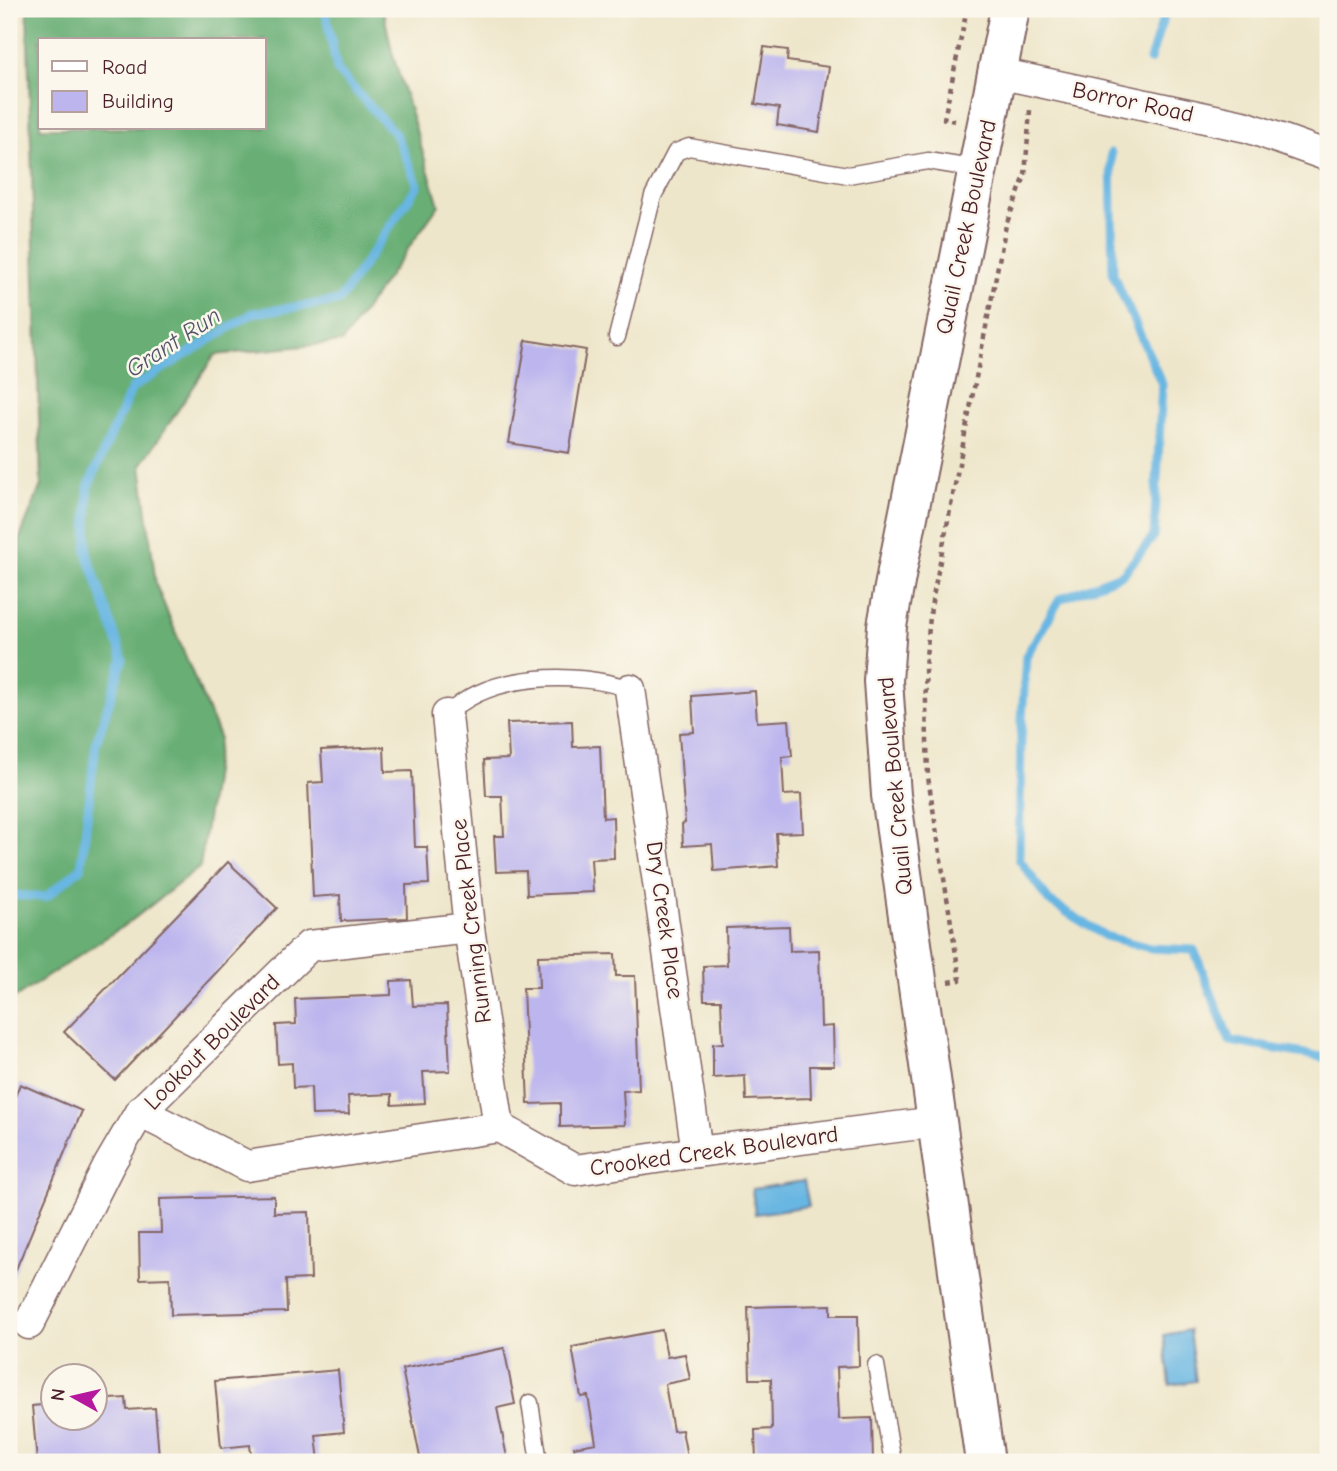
<svg xmlns="http://www.w3.org/2000/svg" width="1337" height="1471" viewBox="0 0 1337 1471" font-family="'Comic Neue',sans-serif">
  <rect width="100%" height="100%" fill="#fbf7ec"/>
  <filter id="ink" filterUnits="userSpaceOnUse"><feTurbulence type="fractalNoise" baseFrequency=".0143" numOctaves="2"/><feDisplacementMap in="SourceGraphic" scale="14" xChannelSelector="R" yChannelSelector="G"/><feConvolveMatrix kernelMatrix="1 2 1 2 8 2 1 2 1" color-interpolation-filters="sRGB"/></filter>
  <filter id="wash" filterUnits="userSpaceOnUse"><feTurbulence type="fractalNoise" baseFrequency=".00686" numOctaves="4" result="noise"/><feDisplacementMap in="SourceGraphic" scale="28" xChannelSelector="R" yChannelSelector="G"/><feGaussianBlur stdDeviation="1.57" result="paint"/><feColorMatrix in="noise" values="0 0 0 0 0 0 0 0 0 0 0 0 0 0 0 0 0 1.4 0 .05"/><feComposite in="paint" operator="in"/></filter>
  <g filter="url(#wash)">
    <rect width="100%" height="100%" fill="#eee6ca"/>
    <!-- forest -->
    <path fill="#67ae74" stroke="#586650" stroke-width="2" fill-rule="evenodd" d="M27,9H383L392,52L439,205L342,342L215,355L141,465L156,585L219,737L200,867L131,921L9,1002V565L41,485ZM40,40H264V128H40Z"/>
    <!-- water -->
    <g fill="#68b6e2" stroke="#596a86" stroke-width="2">
      <path d="M804,1181L809,1206L755,1214L752,1189Z"/>
      <path d="M1189,1330L1196,1381L1170,1385L1164,1335Z"/>
    </g>
    <g fill="none" stroke-linecap="round" stroke-linejoin="round">
      <!-- stream -->
      <g stroke="#68b6e2" stroke-width="9">
        <path d="M1150,60L1166,9"/>
        <path d="M1111,153L1113,274L1162,384L1154,536L1123,574L1060,599L1026,656L1021,736L1019,859L1049,901L1105,936L1150,948L1194,950L1230,1041L1328,1058"/>
        <path d="M9,895L46,897L81,868L96,743L123,659L87,553L88,487L132,388L253,313L339,301L418,185L396,135L337,70L325,9"/>
      </g>
    </g>
    <g id="blocks">
      <!-- building -->
      <g fill="#bcb5ee">
        <path d="M764,47L788,50L787,61L829,67L819,132L777,125L779,108L755,104Z"/>
        <path d="M526,340L586,350L569,453L509,443Z"/>
        <path d="M755,691L757,722L789,720L792,756L782,757L784,795L801,794L803,832L776,833L778,866L714,871L712,844L683,846L682,824L685,823L679,733L694,732L692,696Z"/>
        <path d="M572,721L573,747L600,746L603,818L613,817L614,858L591,859L593,892L527,895L526,871L496,872L494,836H504L502,796H486L484,760L509,759L507,723Z"/>
        <path d="M384,747L385,772L412,771L415,847H427L429,884L406,885L407,918L341,921L340,895L313,897L308,783L323,782L321,750Z"/>
        <path d="M228,862L277,908L115,1080L64,1032Z"/>
        <path d="M789,926L790,951L819,950L821,1027L833,1026L834,1066H810L811,1098L746,1100L745,1076L713,1078V1044L723,1043L721,1000H704L703,966L727,965L726,928Z"/>
        <path d="M615,954L616,976H635L639,1090L623,1091L625,1125L560,1127V1103L528,1104L523,988H539L538,956Z"/>
        <path d="M411,980L413,1006L447,1005L450,1071L423,1072L425,1103L392,1105V1094L348,1096L349,1114L312,1115L311,1087L293,1088L292,1063L278,1064L276,1025L296,1024L295,999L391,995V981Z"/>
        <path d="M20,1084L82,1111L9,1286V1111Z"/>
        <path d="M274,1196V1213L309,1212L311,1279L286,1280L287,1312L171,1315L170,1278L140,1279L139,1233H161L160,1199Z"/>
        <path d="M831,1305V1315H858L859,1366L837,1367L839,1419L872,1418L873,1462H756L755,1430L772,1429L771,1379H750L748,1307Z"/>
        <path d="M662,1330L667,1357L685,1354L690,1379L665,1384L673,1431L682,1430L688,1462H577L574,1447L596,1443L588,1396L581,1397L572,1347Z"/>
        <path d="M504,1348L515,1404L497,1408L508,1462H421L402,1369Z"/>
        <path d="M338,1370L344,1432L316,1435L319,1462H252L250,1445L221,1448L215,1381Z"/>
        <path d="M126,1398L127,1410L155,1408L159,1456L133,1459V1462H37L32,1406L52,1404V1418H94V1400Z"/>
      </g>
    </g>
  </g>
  <g filter="url(#ink)">
    <use href="#blocks" fill-opacity="0" stroke="#836563" stroke-width="2"/>
    <g fill="none" stroke-linecap="round" stroke-linejoin="round">
      <!-- lane casing -->
      <g stroke="#836563" stroke-width="19">
        <g id="lane">
          <path d="M617,337L653,196L676,152L689,147L848,175L928,161L977,169"/>
          <path d="M447,715C489,672 577,671 630,689"/>
          <path d="M876,1365L893,1462"/>
          <path d="M530,1403L539,1462"/>
        </g>
      </g>
      <!-- street casing -->
      <g stroke="#836563" stroke-width="33">
        <g id="street">
          <path d="M998,73L1247,127L1328,156"/>
          <path d="M630,689L697,1152"/>
          <path d="M447,715L469,928L499,1127"/>
          <path d="M140,1112L247,1166L499,1127L575,1170L697,1152L936,1122"/>
          <path d="M29,1324L109,1165L140,1112L309,946L469,928"/>
        </g>
      </g>
      <!-- secondary casing -->
      <g stroke="#836563" stroke-width="42">
        <path id="secondary" d="M985,1462L891,795L883,681L887,626L897,571L1010,9"/>
      </g>
      <!-- path -->
      <g stroke="#836563" stroke-width="4.5" stroke-dasharray="5 5" stroke-linecap="butt">
        <path d="M955,121L944,119L967,9"/>
        <path d="M949,982L960,980L928,777L925,667L931,607L1006,225L1025,176L1030,110"/>
      </g>
      <!-- lane -->
      <use href="#lane" stroke="#fff" stroke-width="16"/>
      <!-- street -->
      <use href="#street" stroke="#fff" stroke-width="30"/>
      <!-- secondary -->
      <use href="#secondary" stroke="#fff" stroke-width="38"/>
    </g>
  </g>
  <g text-anchor="middle" dominant-baseline="central" stroke-width="5" stroke-linejoin="round" paint-order="stroke">
    <!-- street labels -->
    <g font-size="23" fill="#4a1f2b" stroke="#fbf7ec">
      <text transform="translate(1133 102) rotate(12)">Borror Road</text>
      <text transform="translate(966 227) rotate(-78)">Quail Creek Boulevard</text>
      <text transform="translate(895 786) rotate(-95)">Quail Creek Boulevard</text>
      <text transform="translate(665 920) rotate(82)">Dry Creek Place</text>
      <text transform="translate(471 921) rotate(-97)">Running Creek Place</text>
      <text transform="translate(212 1042) rotate(-45)">Lookout Boulevard</text>
      <text transform="translate(714 1151) rotate(-8)">Crooked Creek Boulevard</text>
    </g>
    <!-- water labels -->
    <g font-size="24" font-style="italic" fill="#54546b" stroke="#fbf7ec">
      <text transform="translate(173 342) rotate(-33)">Grant Run</text>
    </g>
  </g>
  <!-- margin -->
  <rect width="1337" height="1471" fill="none" stroke="#fbf7ec" stroke-width="35"/>
  <!-- legend -->
  <rect x="38" y="38" width="228" height="91" fill="#fbf7ec" stroke="#b4a19f" stroke-width="2"/>
  <rect x="52" y="61" width="35" height="10" fill="#ffffff" stroke="#b4a19f" stroke-width="2"/>
  <text x="102" y="74" font-size="21" fill="#4a1f2b">Road</text>
  <rect x="52" y="91" width="35" height="21" fill="#bcb5ee" stroke="#b4a19f" stroke-width="2"/>
  <text x="102" y="108" font-size="21" fill="#4a1f2b">Building</text>
  <!-- north arrow -->
  <g transform="translate(74 1397) rotate(278)"><circle r="33" fill="#fbf7ec" stroke="#b4a19f" stroke-width="2"/>
  <path d="M0-5L12 26L0 18L-12 26Z" fill="#b5179e"/>
  <text y="-10" font-size="19" font-weight="bold" text-anchor="middle" fill="#4a1f2b">N</text>
  </g>
</svg>
